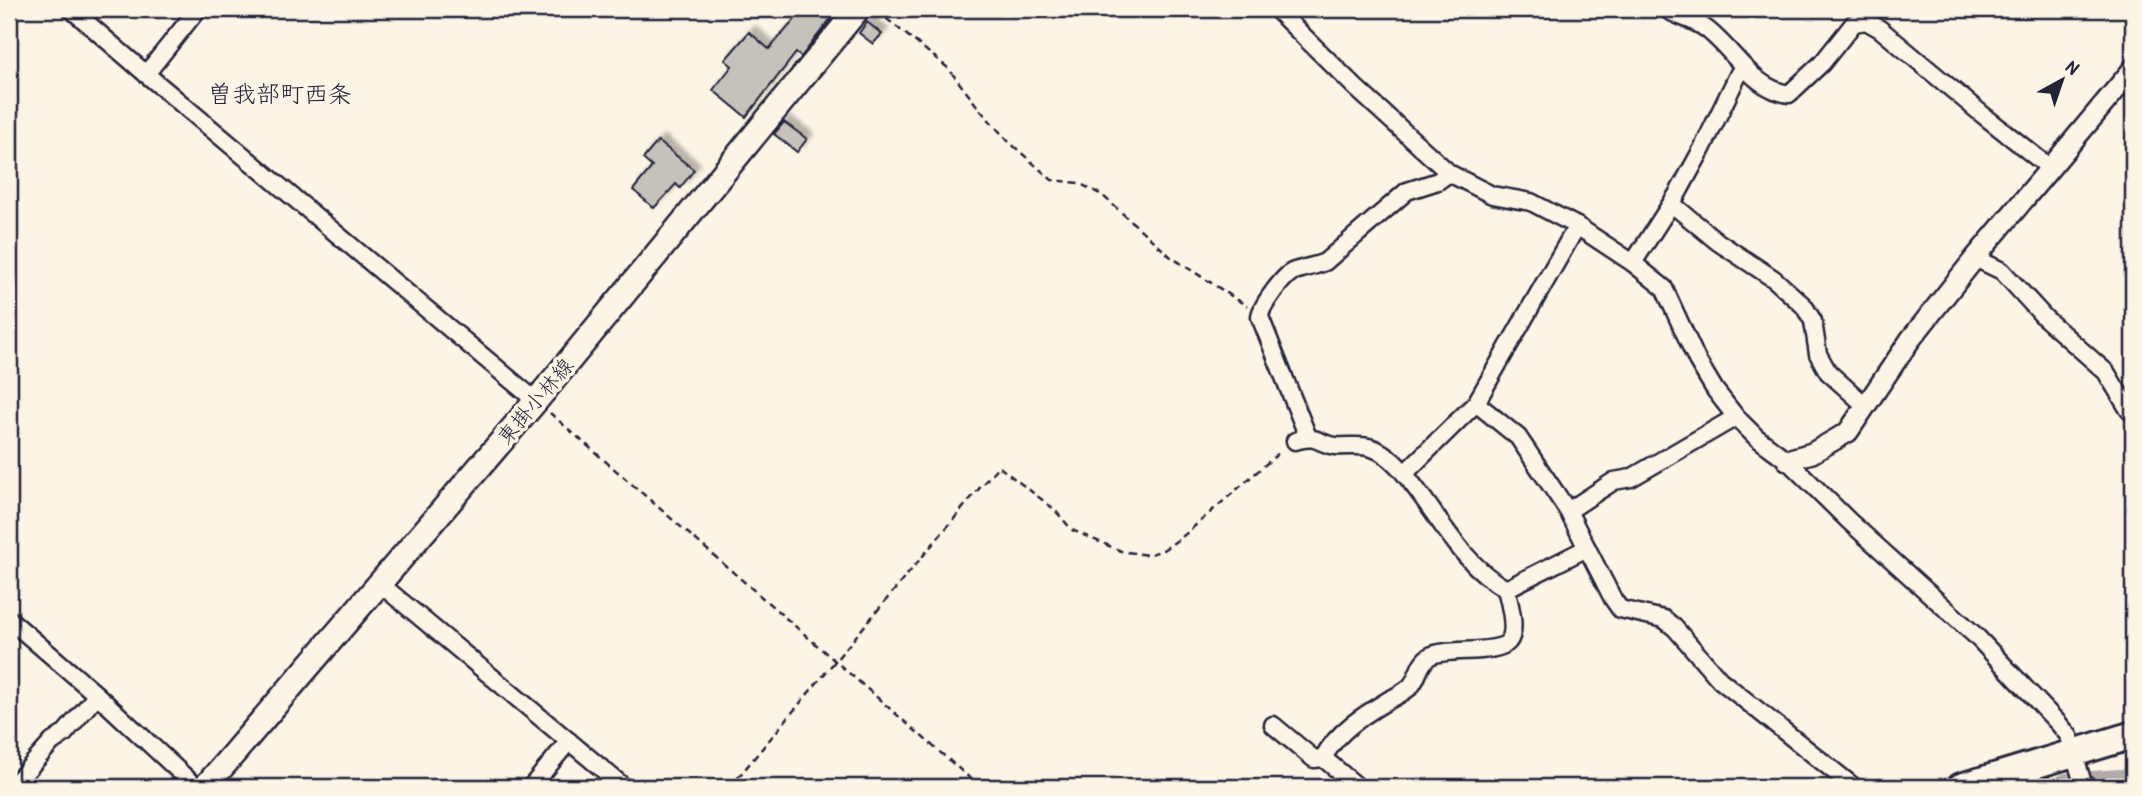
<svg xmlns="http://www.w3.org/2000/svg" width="2142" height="796" viewBox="0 0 2142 796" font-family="'Patrick Hand','Klee One',sans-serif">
  <defs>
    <filter id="shadow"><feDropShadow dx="6" dy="-6" stdDeviation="2" flood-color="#0004"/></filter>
  </defs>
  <rect width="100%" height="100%" fill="#fcf5e5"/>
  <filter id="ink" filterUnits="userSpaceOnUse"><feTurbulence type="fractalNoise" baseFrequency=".0143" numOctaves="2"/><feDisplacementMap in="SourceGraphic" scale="14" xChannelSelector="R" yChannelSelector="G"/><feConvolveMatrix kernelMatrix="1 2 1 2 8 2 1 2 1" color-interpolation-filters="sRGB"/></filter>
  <g filter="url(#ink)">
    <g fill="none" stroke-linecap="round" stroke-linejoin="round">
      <!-- river -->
      <path stroke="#b2adab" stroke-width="28" d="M2067,787L2133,782"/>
    </g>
    <!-- building -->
    <g fill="#c6c1bb" stroke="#22223b" stroke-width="2" filter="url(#shadow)">
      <path d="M804,9H838L801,57L796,53L746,117L713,90L732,66L725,60L749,32L769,49Z"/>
      <path d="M867,22L882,34L873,44L859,33Z"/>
      <path d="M784,122L807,139L797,152L774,134Z"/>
      <path d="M658,141L694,170L680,188L676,184L654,208L633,190L652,167L643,159Z"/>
    </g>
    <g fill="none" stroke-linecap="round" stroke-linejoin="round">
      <!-- minor casing -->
      <g stroke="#22223b" stroke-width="21">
        <g id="minor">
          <path d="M71,9L146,74L536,401"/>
          <path d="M1276,9L1356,88L1449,173L1492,195L1531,202L1577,226L1633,263L1664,288L1697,360L1715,390L1736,417L1756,437L1787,460L1849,521L1977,637L2059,724L2069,736L2084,787"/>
          <path d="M1666,9C1678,17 1693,19 1705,28C1733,48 1752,89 1789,94L1822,63L1854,23L1866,21L1880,29L1983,115L2050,168"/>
          <path d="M146,74L198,9"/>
          <path d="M1672,204L1718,242L1774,279L1804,306L1813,321L1818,354L1828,372L1866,406"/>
          <path d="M1975,258L2002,271L2045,318L2106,372L2129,410"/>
          <path d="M1633,263L1678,193L1702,149L1739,73L1745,69"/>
          <path d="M1476,403L1518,437L1568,511L1613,599L1620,609L1664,619L1675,628L1720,680L1854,787"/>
          <path d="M1308,437L1260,317C1260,307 1283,277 1292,272C1299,269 1316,266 1325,262L1407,191L1438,181L1449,173"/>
          <path d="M1295,441C1320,434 1317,444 1336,446C1351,447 1364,443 1379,451C1396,460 1408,478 1420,494C1446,529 1467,567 1506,589L1587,548"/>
          <path d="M1405,473L1476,403L1577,226"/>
          <path d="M1568,511L1614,481L1631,478L1736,417"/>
          <path d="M379,583L624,787"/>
          <path d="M9,619L97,695L196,787"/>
          <path d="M1273,725L1314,759L1323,758L1358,787"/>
          <path d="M1323,758C1337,732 1362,716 1387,701C1395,697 1403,693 1410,687C1419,678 1418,663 1430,656C1446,647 1496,655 1508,642C1518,631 1509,601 1506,589"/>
          <path d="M12,787L52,742L64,734L97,695"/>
          <path d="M531,787L569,741"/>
        </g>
      </g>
      <!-- tertiary casing -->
      <g stroke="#22223b" stroke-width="24">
        <path id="tertiary" d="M1787,460L1812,453L1848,432L1910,340L1975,258L2133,69"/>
      </g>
      <!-- secondary casing -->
      <g stroke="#22223b" stroke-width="28">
        <path id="secondary" d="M205,787L536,401L858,9"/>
      </g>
      <!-- trunk casing -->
      <g stroke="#22223b" stroke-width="32">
        <path id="trunk" d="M1961,787L2133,735"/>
      </g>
      <!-- path -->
      <g stroke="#22223b" stroke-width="2.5" stroke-dasharray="7 5" stroke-linecap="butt">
        <path d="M877,11L948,68L981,111L1009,142L1052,180L1079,183L1102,195L1171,257L1247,306"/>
        <path d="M550,413L980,787"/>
        <path d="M730,787L998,466L1054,509L1072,530L1121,551L1148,555L1163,550L1182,537L1281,451"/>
      </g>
      <!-- minor -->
      <use href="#minor" stroke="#fcf5e5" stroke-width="16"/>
      <!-- tertiary -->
      <use href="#tertiary" stroke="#fcf5e5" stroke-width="19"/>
      <!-- secondary -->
      <use href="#secondary" stroke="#fcf5e5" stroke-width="23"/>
      <!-- trunk -->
      <use href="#trunk" stroke="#fcf5e5" stroke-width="26"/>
    </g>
  </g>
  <g text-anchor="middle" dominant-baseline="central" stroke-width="7" stroke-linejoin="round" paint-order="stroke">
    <!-- street labels -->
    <g font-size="21" fill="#22223b" stroke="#fcf5e5">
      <text transform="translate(535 401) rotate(-50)">東掛小林線</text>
    </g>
    <!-- quarter labels -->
    <g font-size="24" fill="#22223b" stroke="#fcf5e5">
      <text x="280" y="93">曽我部町西条</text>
    </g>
  </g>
  <!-- margin -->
  <rect width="2142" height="796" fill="none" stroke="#fcf5e5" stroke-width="35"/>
  <rect x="18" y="18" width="2107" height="761" fill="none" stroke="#22223b" stroke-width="2.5" filter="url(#ink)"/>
  <!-- north arrow -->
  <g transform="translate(2062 80) rotate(40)" stroke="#fcf5e5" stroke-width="5" paint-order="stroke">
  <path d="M0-5L12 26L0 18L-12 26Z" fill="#22223b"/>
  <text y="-10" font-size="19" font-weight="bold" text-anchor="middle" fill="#22223b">N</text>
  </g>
</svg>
